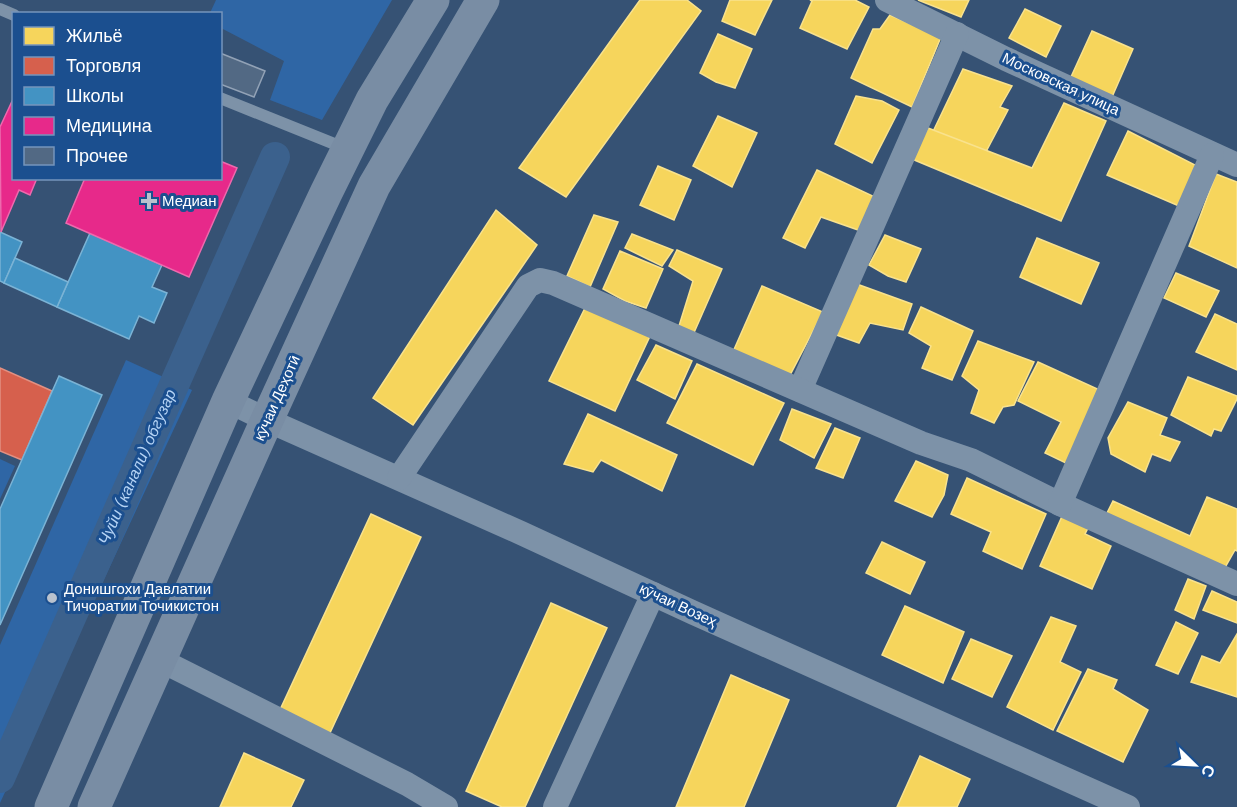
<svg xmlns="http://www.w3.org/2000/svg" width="1237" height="807" viewBox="0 0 1237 807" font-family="'DM Sans',sans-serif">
  <rect width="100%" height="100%" fill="#365274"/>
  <!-- green -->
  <g fill="#2f66a5">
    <path d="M216,0H392L322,120L270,100L284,61L221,28L220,14L210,13Z"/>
    <path d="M126,360L192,390L0,803V645Z"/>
    <path d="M0,459L15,466L0,499Z"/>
  </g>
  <!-- homes -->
  <g fill="#f6d55c" stroke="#f9e28d" stroke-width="1.5">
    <path d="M640,0H687L701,11L566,197L519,168Z"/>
    <path d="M730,0H772L755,35L722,21Z"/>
    <path d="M810,0H855L869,7L847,49L800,28L812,1Z"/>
    <path d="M918,0H969L961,17Z"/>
    <path d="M1025,9L1061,26L1046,57L1009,38Z"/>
    <path d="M890,15L941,37L912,107L851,78L873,29H880Z"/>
    <path d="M1092,31L1133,49L1112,97L1070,79Z"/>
    <path d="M718,34L752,49L735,88L716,82L700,73Z"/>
    <path d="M963,69L1012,86L1000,107L1008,110L980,163L928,142Z"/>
    <path d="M856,96L882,101L899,110L872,163L835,144Z"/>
    <path d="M1064,103L1106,121L1061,221L912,159L928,128L1032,168Z"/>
    <path d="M718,116L757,133L732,187L693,166Z"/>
    <path d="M1128,131L1197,166L1179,206L1107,175Z"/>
    <path d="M658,166L691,180L674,220L640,205Z"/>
    <path d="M817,170L877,198L861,231L821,217L805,248L783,238Z"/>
    <path d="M1216,174L1237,182V268L1189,246Z"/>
    <path d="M496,210L537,245L413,425L373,398Z"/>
    <path d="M594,215L618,222L590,287L567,276Z"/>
    <path d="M632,234L673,250L662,266L625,248Z"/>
    <path d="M885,235L921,249L906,282L888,276L869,265Z"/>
    <path d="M1037,238L1099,263L1081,304L1020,277Z"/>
    <path d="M677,250L722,269L693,335L679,326L693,281L669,266Z"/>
    <path d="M620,251L663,269L646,308L625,301L603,289Z"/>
    <path d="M1176,273L1219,291L1206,317L1164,298Z"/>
    <path d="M854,283L912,304L903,330L870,323L859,343L831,333Z"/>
    <path d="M762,286L823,312L789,377L732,354Z"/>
    <path d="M586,306L650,336L615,411L549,381Z"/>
    <path d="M921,307L973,331L952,380L922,368L931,346L909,333Z"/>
    <path d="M1215,314L1237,324V370L1196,352Z"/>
    <path d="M978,341L1034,362L1014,405L1003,407L994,423L971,413L979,390L962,376Z"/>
    <path d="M656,345L692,361L675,399L637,380Z"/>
    <path d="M1038,362L1102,391L1068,464L1045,453L1061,422L1018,401Z"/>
    <path d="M697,364L784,403L753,465L667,423Z"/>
    <path d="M1188,377L1237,396V399L1221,431L1214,429L1211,436L1171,415Z"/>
    <path d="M1128,402L1167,418L1160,435L1180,442L1170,461L1152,454L1145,472L1111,454L1108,438Z"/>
    <path d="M792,409L831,424L814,458L780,440Z"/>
    <path d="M588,414L677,455L662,491L601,460L593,472L564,464Z"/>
    <path d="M835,428L860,438L843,478L816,468Z"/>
    <path d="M916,461L948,475L944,495L932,517L895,501Z"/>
    <path d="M967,478L1046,514L1022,569L983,551L991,532L951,514Z"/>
    <path d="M1207,497L1237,509V551L1235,550L1223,571L1106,515L1113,501L1190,536Z"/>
    <path d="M371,514L421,537L329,735L279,712Z"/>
    <path d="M1063,514L1089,526L1085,534L1111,546L1092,589L1040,566Z"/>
    <path d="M882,542L925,562L910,594L866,573Z"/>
    <path d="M1188,579L1206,586L1194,619L1175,610Z"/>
    <path d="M1212,591L1237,602V623L1203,610Z"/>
    <path d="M551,603L607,628L525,807H502L466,791Z"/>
    <path d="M905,606L964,632L943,683L882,655Z"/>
    <path d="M1051,617L1076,626L1060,662L1081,672L1053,730L1007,707Z"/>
    <path d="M1176,622L1198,633L1178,674L1156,665Z"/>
    <path d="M1237,634V697L1191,682L1202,656L1220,663Z"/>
    <path d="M971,639L1012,656L992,697L952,679Z"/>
    <path d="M1088,669L1117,680L1113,689L1148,710L1123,762L1057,731Z"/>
    <path d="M731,675L789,700L744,807H676Z"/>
    <path d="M244,753L304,780L291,807H220Z"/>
    <path d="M920,756L970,779L957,807H897Z"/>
  </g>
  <!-- shops -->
  <path fill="#d6604d" stroke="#e29082" stroke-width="1.5" d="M0,368L52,391L22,460L0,451Z"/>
  <!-- schools -->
  <g fill="#4393c3" stroke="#7bb3d5" stroke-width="1.5">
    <path d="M0,232L22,242L4,283L0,281Z"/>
    <path d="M90,233L162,265L152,287L167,293L154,323L139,316L129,339L57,307Z"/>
    <path d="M15,258L68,282L57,307L4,283Z"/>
    <path d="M59,376L102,395L0,625V509Z"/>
  </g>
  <!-- health -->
  <g fill="#e7298a" stroke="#ee69ad" stroke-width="1.5">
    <path d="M14,97V178H37L30,195L19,190L1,232L0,127Z"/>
    <path d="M220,161L237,168L189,277L66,223L85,178H220Z"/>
  </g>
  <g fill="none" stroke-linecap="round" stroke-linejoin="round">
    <!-- canal -->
    <path stroke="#3b618d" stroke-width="30" d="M0,778L275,157"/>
  </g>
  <!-- building -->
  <path fill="#526984" stroke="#92a2b6" stroke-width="1.5" d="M220,53L265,71L254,97L220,84Z"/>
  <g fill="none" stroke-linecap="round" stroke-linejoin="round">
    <!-- lane -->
    <g stroke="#7d92a8" stroke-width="12">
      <path d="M0,9L14,15"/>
      <path d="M220,98L347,149"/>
    </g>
    <!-- street -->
    <g stroke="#7d92a8" stroke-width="24">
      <path d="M887,0L1006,59L1237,165"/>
      <path d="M800,390L957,34"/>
      <path d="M228,401L267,420L521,533L694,613L1128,807"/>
      <path d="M399,478L528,286L540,280L553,283L921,443L971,460L1060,504L1237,584"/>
      <path d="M1060,504L1212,155"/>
      <path d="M160,660L407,784L446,807"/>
      <path d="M555,807L653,594"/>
    </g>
    <!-- secondary -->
    <g stroke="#798da4" stroke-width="33">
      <path d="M51,807L228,401L326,193L372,100L433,0"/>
      <path d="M94,807L267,420L374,186L483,0"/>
    </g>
  </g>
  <!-- markers -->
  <g fill="#b9c2ce" stroke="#1b4f8f" stroke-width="2">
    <path d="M146 192h6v6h6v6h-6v6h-6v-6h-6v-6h6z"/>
    <circle cx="52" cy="598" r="6"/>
  </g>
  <g text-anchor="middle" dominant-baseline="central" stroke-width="6" stroke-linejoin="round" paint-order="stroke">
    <!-- street labels -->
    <g font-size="15" fill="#fff" stroke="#1b4f8f">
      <text transform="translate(1061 84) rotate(25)">Московская улица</text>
      <text transform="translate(277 398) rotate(-66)">кӯчаи Деҳотӣ</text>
      <text transform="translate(678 605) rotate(25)">кӯчаи Возеҳ</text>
    </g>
    <!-- poi labels -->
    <g font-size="15" fill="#fff" stroke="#1b4f8f" text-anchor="start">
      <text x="162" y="201">Медиан</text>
      <text x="64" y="589">Донишгохи Давлатии<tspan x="64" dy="17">Тичоратии Точикистон</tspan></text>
    </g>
    <!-- water labels -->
    <g font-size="16" font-style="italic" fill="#b5d3f5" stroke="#1b4f8f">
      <text transform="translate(137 467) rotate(-66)">Чуйи (канали) обгузар</text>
    </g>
  </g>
  <!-- legend -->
  <rect x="12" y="12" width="210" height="168" fill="#1b4f8f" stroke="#7695bc" stroke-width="1.5"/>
  <rect x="24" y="27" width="30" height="18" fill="#f6d55c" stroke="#7695bc" stroke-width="1.5"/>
  <text x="66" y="42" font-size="18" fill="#ffffff">Жильё</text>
  <rect x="24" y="57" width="30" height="18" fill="#d6604d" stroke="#7695bc" stroke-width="1.5"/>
  <text x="66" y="72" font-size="18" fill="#ffffff">Торговля</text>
  <rect x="24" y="87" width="30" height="18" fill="#4393c3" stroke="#7695bc" stroke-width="1.5"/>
  <text x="66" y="102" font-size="18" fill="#ffffff">Школы</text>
  <rect x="24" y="117" width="30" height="18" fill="#e7298a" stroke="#7695bc" stroke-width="1.5"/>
  <text x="66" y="132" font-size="18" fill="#ffffff">Медицина</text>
  <rect x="24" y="147" width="30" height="18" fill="#526984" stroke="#7695bc" stroke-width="1.5"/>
  <text x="66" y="162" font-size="18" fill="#ffffff">Прочее</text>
  <!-- north arrow -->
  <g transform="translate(1195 765) rotate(114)" stroke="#1b4f8f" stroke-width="4.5" paint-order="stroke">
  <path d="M0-4.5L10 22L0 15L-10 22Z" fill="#ffffff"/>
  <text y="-9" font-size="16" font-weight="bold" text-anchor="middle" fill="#ffffff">С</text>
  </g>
</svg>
